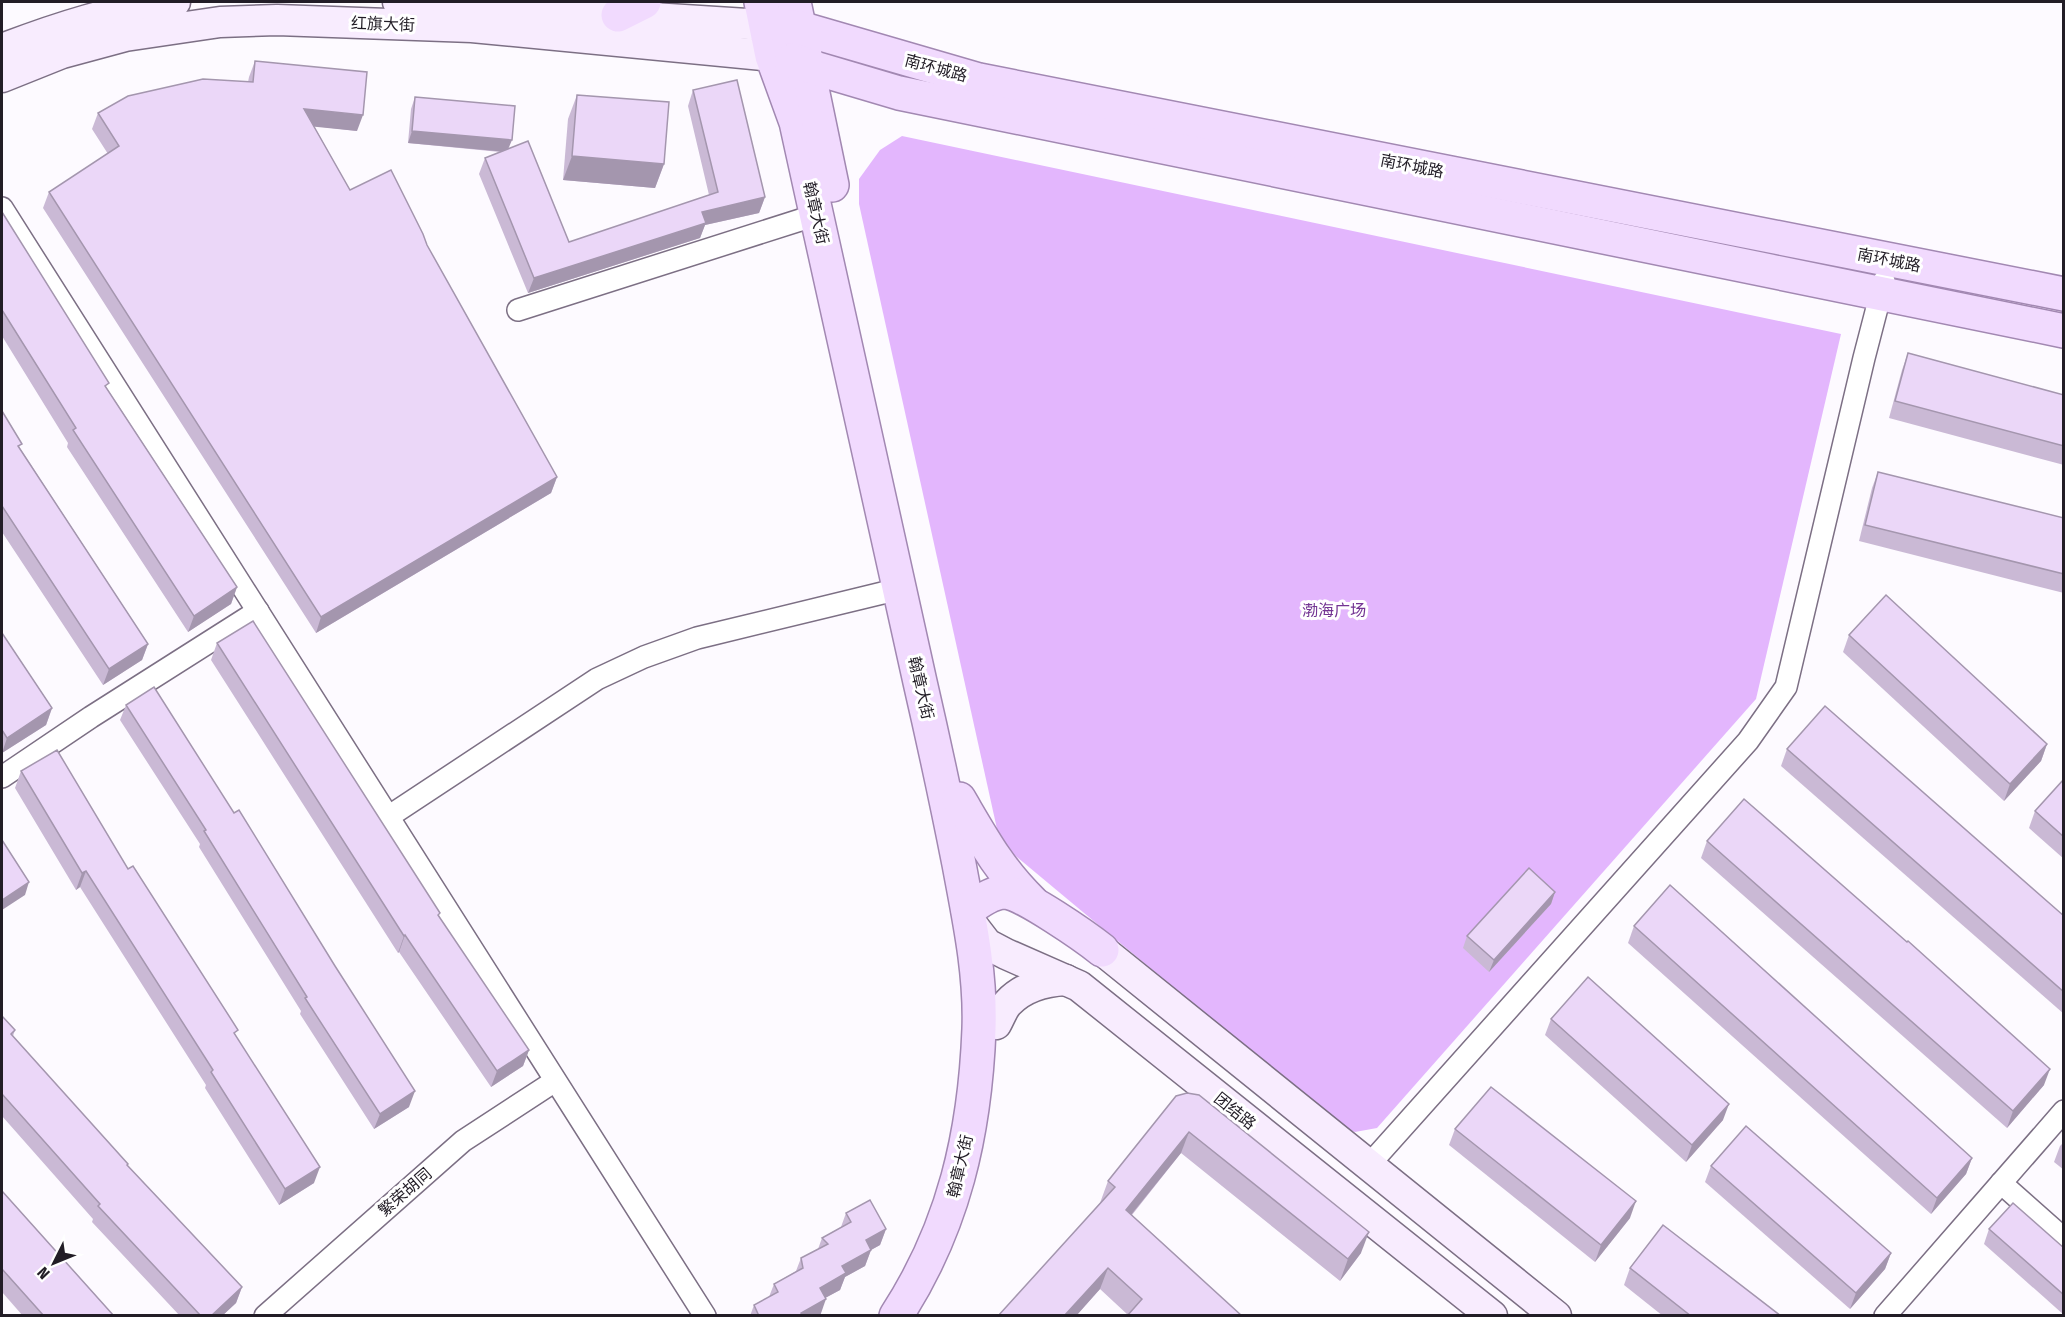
<svg xmlns="http://www.w3.org/2000/svg" width="2065" height="1317" viewBox="0 0 2065 1317" font-family="'Fira Sans Condensed','Noto Sans SC',sans-serif">
  <rect width="100%" height="100%" fill="#fdfaff"/>
  <!-- green -->
  <path fill="#e3b6fd" d="M902,136L1841,334L1756,699L1377,1128L1355,1132L1342,1128L1012,853L997,829L859,204V179L880,150Z"/>
  <g fill="none" stroke-linecap="round" stroke-linejoin="round">
    <!-- street casing -->
    <g stroke="#7c6f84" stroke-width="24">
      <g id="street">
        <path d="M2,208L705,1316"/>
        <path d="M518,310L816,215"/>
        <path d="M2,777L91,717L258,611"/>
        <path d="M388,817L597,679L644,657L697,638L899,589"/>
        <path d="M1368,1166L1748,741L1786,687L1864,358L1884,281"/>
        <path d="M2001,1183L2064,1239"/>
        <path d="M265,1316L463,1141L555,1081"/>
        <path d="M1885,1316L2064,1111"/>
      </g>
    </g>
    <!-- secondary casing -->
    <g stroke="#7c6f84" stroke-width="33">
      <g id="secondary">
        <path d="M398,2L765,25"/>
        <path d="M2,49C57,28 115,9 175,2"/>
        <path d="M2,77L62,53L125,36L220,22L277,20L472,27L772,56"/>
        <path d="M970,922L987,944L1006,954L1079,986L1492,1316"/>
        <path d="M1102,950L1556,1316"/>
        <path d="M996,1024C1000,1017 1003,1008 1008,1003C1023,987 1046,981 1066,980"/>
      </g>
    </g>
    <!-- primary casing -->
    <g stroke="#a288b2" stroke-width="36">
      <g id="primary">
        <path d="M761,2L772,56L796,122C837,309 879,496 920,682C934,743 947,803 959,864C969,918 981,973 979,1029C975,1133 954,1227 896,1316"/>
        <path d="M794,2L832,185"/>
        <path d="M618,15L644,2"/>
        <path d="M781,26L800,28L979,80L2064,294"/>
        <path d="M791,61L899,93L2064,331"/>
        <path d="M959,799C982,838 999,870 1032,902"/>
        <path d="M968,910C977,903 993,892 1005,892C1023,893 1087,938 1102,950"/>
      </g>
    </g>
    <!-- street -->
    <use href="#street" stroke="#fff" stroke-width="21"/>
    <!-- secondary -->
    <use href="#secondary" stroke="#f8ecfe" stroke-width="30"/>
    <!-- primary -->
    <use href="#primary" stroke="#f1dafe" stroke-width="33"/>
  </g>
  <!-- wall -->
  <g fill="#cab9d5">
    <path d="M255,61L357,131L314,126L350,190L427,245L557,477L551,493L316,633L43,208L49,192L108,154L92,129L98,113L248,82L249,77Z"/>
    <path d="M693,90L765,197L759,213L705,225L700,238L528,293L479,174L485,158L500,152L408,143L411,109L415,97L508,148L569,242L709,195L688,106Z"/>
    <path d="M577,95L664,164L655,188L563,180L568,119Z"/>
    <path d="M2,212L107,388L237,587L231,604L188,632L67,447L68,443L2,336Z"/>
    <path d="M1908,353L2064,395V465L1889,418L1902,370Z"/>
    <path d="M2,411L20,448L148,644L142,660L103,685L2,532Z"/>
    <path d="M1878,472L2064,518V593L1859,541L1872,488Z"/>
    <path d="M2,633L52,708L46,725L2,753Z"/>
    <path d="M1849,635L2047,744L2041,761L2004,801L1843,652Z"/>
    <path d="M217,643L529,1050L523,1066L491,1087L399,952L398,953L211,660Z"/>
    <path d="M126,705L409,1107L374,1129L300,1014L301,1011L199,847L200,844L120,720Z"/>
    <path d="M1787,749L2064,916V1014L1781,766Z"/>
    <path d="M21,771L128,869L236,1036L314,1183L279,1205L205,1088L206,1085L80,887L76,890L15,788Z"/>
    <path d="M2064,779V859L2029,828L2035,811Z"/>
    <path d="M1707,841L2044,1085L2007,1128L1701,858Z"/>
    <path d="M1555,892L1551,904L1489,972L1463,948L1467,936Z"/>
    <path d="M1634,926L1972,1158L1966,1174L1931,1214L1628,943Z"/>
    <path d="M2,1016L15,1030L13,1036L127,1166L242,1287L236,1303L222,1316H180L92,1222L93,1219L2,1116Z"/>
    <path d="M1551,1019L1723,1120L1686,1162L1545,1035Z"/>
    <path d="M1176,1096L1361,1253L1340,1281L1181,1153L1132,1215L1242,1316L1128,1315L1100,1289L1076,1316H998L1100,1203L1108,1181Z"/>
    <path d="M1455,1129L1630,1218L1595,1262L1449,1145Z"/>
    <path d="M2064,1142V1170L2054,1162L2060,1146Z"/>
    <path d="M1711,1166L1891,1253L1885,1269L1850,1309L1705,1182Z"/>
    <path d="M2,1191L114,1316H23L2,1292Z"/>
    <path d="M846,1213L886,1229L880,1245L871,1250L865,1266L845,1277L840,1290L825,1298L820,1316H750L754,1305L769,1297L774,1284L796,1271L801,1258L818,1249L822,1238L841,1227Z"/>
    <path d="M1989,1229L2064,1248V1315L1984,1244Z"/>
    <path d="M1630,1268L1781,1316H1663L1624,1285Z"/>
  </g>
  <!-- shaded-wall -->
  <g fill="#a496ae">
    <path d="M304,109L363,115L357,131L298,125Z"/>
    <path d="M412,131L512,140L507,152L408,143Z"/>
    <path d="M572,156L664,164L655,188L563,180Z"/>
    <path d="M765,197L759,213L705,225L700,238L528,293L534,278L702,212Z"/>
    <path d="M557,477L551,493L316,633L321,617Z"/>
    <path d="M237,587L231,604L188,632L194,616Z"/>
    <path d="M148,644L142,660L103,685L109,669Z"/>
    <path d="M52,708L46,725L2,753L7,738Z"/>
    <path d="M2047,744L2041,761L2004,801L2010,784Z"/>
    <path d="M86,871L80,887L76,890L82,873Z"/>
    <path d="M29,882L25,895L2,910V900Z"/>
    <path d="M1555,892L1551,904L1489,972L1494,960Z"/>
    <path d="M405,935L399,952L398,953L404,936Z"/>
    <path d="M529,1050L523,1066L491,1087L497,1071Z"/>
    <path d="M2050,1069L2044,1085L2007,1128L2013,1111Z"/>
    <path d="M415,1091L409,1107L374,1129L380,1114Z"/>
    <path d="M1729,1104L1723,1120L1686,1162L1692,1145Z"/>
    <path d="M1189,1132L1181,1153L1118,1231L1126,1210Z"/>
    <path d="M1972,1158L1966,1174L1931,1214L1937,1198Z"/>
    <path d="M320,1167L314,1183L279,1205L285,1189Z"/>
    <path d="M1636,1201L1630,1218L1595,1262L1601,1245Z"/>
    <path d="M886,1229L880,1245L871,1250L865,1266L845,1277L840,1290L814,1304L820,1288L842,1266L866,1240Z"/>
    <path d="M1369,1232L1361,1253L1340,1281L1348,1259Z"/>
    <path d="M1891,1253L1885,1269L1850,1309L1856,1293Z"/>
    <path d="M1108,1268L1100,1289L1076,1316H1064Z"/>
    <path d="M242,1287L236,1303L222,1316H211Z"/>
    <path d="M826,1299L820,1316H800L801,1313Z"/>
  </g>
  <!-- building -->
  <g fill="#ebd7f8" stroke="#a496ae" stroke-width="1.5">
    <path d="M255,61L367,72L363,115L304,109L350,190L391,170L423,234L427,245L557,477L321,617L49,192L119,146L98,113L128,96L190,82L203,79L253,82Z"/>
    <path d="M737,80L765,197L702,212L706,223L534,278L485,158L528,141L569,242L718,192L693,90Z"/>
    <path d="M577,95L669,102L664,164L572,156Z"/>
    <path d="M415,97L515,106L512,140L412,131Z"/>
    <path d="M2,212L109,383L105,386L237,587L194,616L73,430L76,428L2,310Z"/>
    <path d="M1908,353L2064,395V446L1895,401Z"/>
    <path d="M2,411L22,444L18,446L148,644L109,669L2,506Z"/>
    <path d="M1878,472L2064,518V574L1865,525Z"/>
    <path d="M1886,595L2047,744L2010,784L1849,635Z"/>
    <path d="M253,621L440,913L438,915L529,1050L497,1071L405,935L404,936L217,643Z"/>
    <path d="M2,633L52,708L7,738L2,730Z"/>
    <path d="M154,687L234,813L239,810L335,966L415,1091L380,1114L305,998L307,997L204,831L206,830L126,705Z"/>
    <path d="M1825,706L2064,916V992L1787,749Z"/>
    <path d="M57,750L128,869L133,866L238,1030L234,1033L320,1167L285,1189L211,1072L213,1070L86,871L82,873L21,771Z"/>
    <path d="M2064,779V837L2035,811Z"/>
    <path d="M1744,799L1907,942L1908,941L2050,1069L2013,1111L1707,841Z"/>
    <path d="M2,840L29,882L2,900Z"/>
    <path d="M1529,868L1555,892L1494,960L1467,936Z"/>
    <path d="M1670,885L1972,1158L1937,1198L1634,926Z"/>
    <path d="M1588,977L1729,1104L1692,1145L1551,1019Z"/>
    <path d="M2,1016L15,1030L11,1034L128,1164L127,1165L242,1287L211,1316H201L98,1206L100,1204L2,1094Z"/>
    <path d="M1491,1087L1636,1201L1601,1245L1455,1129Z"/>
    <path d="M1187,1093L1199,1095L1369,1232L1348,1259L1189,1132L1126,1210L1242,1316H1127L1142,1299L1108,1268L1064,1316H998L1115,1187L1108,1181L1176,1096Z"/>
    <path d="M1746,1126L1891,1253L1856,1293L1711,1166Z"/>
    <path d="M2,1191L114,1316H44L2,1269Z"/>
    <path d="M870,1200L886,1229L866,1240L871,1250L842,1266L846,1273L820,1288L826,1299L801,1313L802,1316H759L754,1305L778,1292L774,1284L803,1268L801,1258L828,1244L822,1238L851,1222L846,1213Z"/>
    <path d="M2013,1203L2064,1248V1295L1989,1229Z"/>
    <path d="M1663,1225L1781,1316H1691L1630,1268Z"/>
  </g>
  <g text-anchor="middle" dominant-baseline="central" stroke-width="6" stroke-linejoin="round" paint-order="stroke">
    <!-- street labels -->
    <g font-size="16" fill="#221d26" stroke="#fff">
      <text transform="translate(383 24) rotate(2)">红旗大街</text>
      <text transform="translate(936 68) rotate(15)">南环城路</text>
      <text transform="translate(1412 166) rotate(11)">南环城路</text>
      <text transform="translate(816 213) rotate(77)">翰章大街</text>
      <text transform="translate(1889 260) rotate(11)">南环城路</text>
      <text transform="translate(921 688) rotate(77)">翰章大街</text>
      <text transform="translate(1235 1111) rotate(39)">团结路</text>
      <text transform="translate(960 1166) rotate(-77)">翰章大街</text>
      <text transform="translate(405 1192) rotate(-41)">繁荣胡同</text>
    </g>
    <!-- park labels -->
    <g font-size="16" fill="#733593" stroke="#fff">
      <text x="1334" y="610">渤海广场</text>
    </g>
  </g>
  <!-- border -->
  <rect width="2065" height="1317" fill="none" stroke="#221d26" stroke-width="6"/>
  <!-- north arrow -->
  <g transform="translate(54 1263) rotate(227)" stroke="#ffffff" stroke-width="4.5" paint-order="stroke">
  <path d="M0-4.5L10 22L0 15L-10 22Z" fill="#221d26"/>
  <text y="-9" font-size="16" font-weight="bold" text-anchor="middle" fill="#221d26">N</text>
  </g>
</svg>
